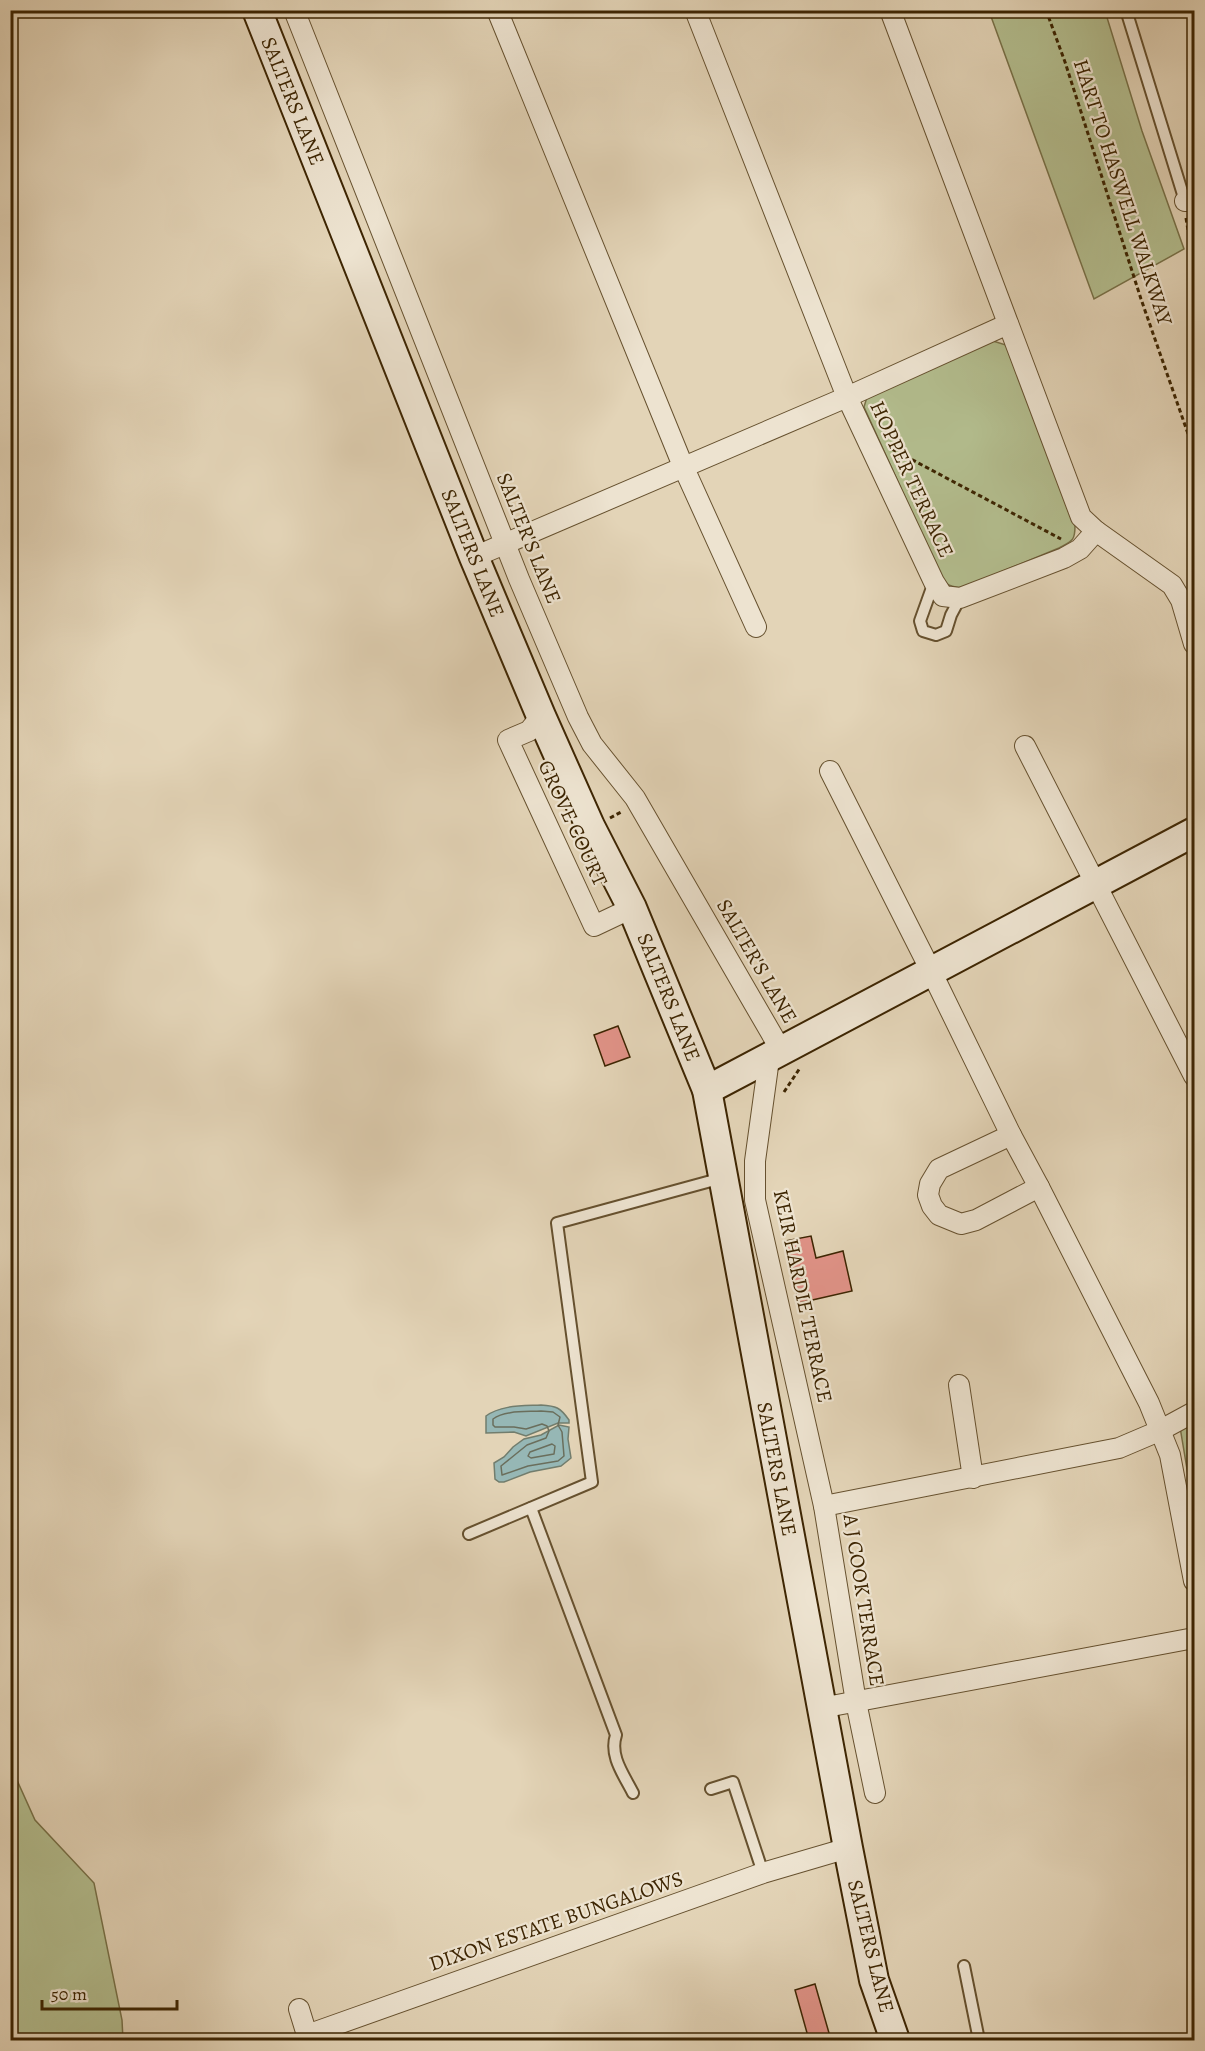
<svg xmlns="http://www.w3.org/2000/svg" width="1205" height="2051" viewBox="0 0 1205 2051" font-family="Alegreya,serif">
  <rect width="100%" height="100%" fill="#e3d4b7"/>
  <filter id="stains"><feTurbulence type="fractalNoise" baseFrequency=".00333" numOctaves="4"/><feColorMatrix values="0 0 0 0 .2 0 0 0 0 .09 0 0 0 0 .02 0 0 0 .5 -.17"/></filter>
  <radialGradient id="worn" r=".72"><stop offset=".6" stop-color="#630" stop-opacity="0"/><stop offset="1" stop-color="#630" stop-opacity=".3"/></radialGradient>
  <!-- green -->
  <g fill="#b3bd8e" stroke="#787148" stroke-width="1.5">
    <path d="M989,11H1105L1142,131L1184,249L1094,299Z"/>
    <path d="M993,341L1006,345L1075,526C1075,541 1072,541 1059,548L962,588C946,587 943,582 937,568L864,407L867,397Z"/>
    <path d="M1194,1420V1511L1180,1427Z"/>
    <path d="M11,1767L35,1820L94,1883L122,2020L123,2040H11Z"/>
  </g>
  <!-- water -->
  <g fill="#96b7b5" stroke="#727d6d" stroke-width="1.5">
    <path d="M541,1405C556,1406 560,1407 569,1420V1423H558L526,1436L514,1432L486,1433V1416C501,1405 522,1406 541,1405Z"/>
    <path d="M559,1425L569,1427L568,1439L571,1458L561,1466L530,1472L504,1482H499L495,1479L494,1463L504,1457L513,1447L524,1439L541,1435Z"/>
  </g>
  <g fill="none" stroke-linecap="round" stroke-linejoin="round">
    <!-- shore -->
    <g stroke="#6a6e5c" stroke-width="1.5">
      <path d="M541,1411L553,1412L560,1417L558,1425L562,1432L564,1456L558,1461L528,1466L502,1475L501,1466L527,1445L546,1438L549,1431L547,1426L542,1424L526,1429L514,1427H495L493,1425V1419C505,1410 526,1412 541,1411Z"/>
      <path d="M552,1444L555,1446L554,1454L531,1458L528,1456L530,1452Z"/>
    </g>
  </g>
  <!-- building -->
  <g fill="#e19388" stroke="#3d2502" stroke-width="1.5">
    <path d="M618,1026L630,1057L605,1066L594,1035Z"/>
    <path d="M811,1236L816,1258L843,1251L852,1291L799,1303L785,1241Z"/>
    <path d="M815,1984L831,2040H809L795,1990Z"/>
  </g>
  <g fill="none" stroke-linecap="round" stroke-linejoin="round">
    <!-- lane casing -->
    <g stroke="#66512f" stroke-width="14">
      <g id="lane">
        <path d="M1126,10L1185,201"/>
        <path d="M934,582L920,621L923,631L936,635L946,631L951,615L960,598"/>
        <path d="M531,1508L616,1735C609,1756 624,1775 633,1793"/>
        <path d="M469,1534L592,1482L557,1223L722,1178"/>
        <path d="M711,1789L733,1782L763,1873"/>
        <path d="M964,1966L979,2040"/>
      </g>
    </g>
    <!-- street casing -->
    <g stroke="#66512f" stroke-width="22">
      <g id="street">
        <path d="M294,10L519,579L578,717L592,744L635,798L782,1052"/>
        <path d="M497,10L683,466L756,627"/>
        <path d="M695,10L847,397L934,582L943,596L960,598L1064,558L1080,549L1096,531"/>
        <path d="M890,10L1081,517L1096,531L1172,585L1181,600L1194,644"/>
        <path d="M1185,201L1194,198"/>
        <path d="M474,557L847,397L1008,324"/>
        <path d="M541,716L529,731L508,740L594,926L632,908"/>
        <path d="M1025,746L1194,1076"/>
        <path d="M830,771L932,973L1011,1135L1039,1187L1149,1403L1170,1455L1194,1581"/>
        <path d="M769,1059L755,1161V1200L824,1506L856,1702L875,1793"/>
        <path d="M1011,1135L939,1169L930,1184L928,1195L932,1206L939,1215L961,1224L976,1220L1039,1187"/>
        <path d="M959,1385L973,1478"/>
        <path d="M824,1506L1119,1448L1159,1431L1194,1412"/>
        <path d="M821,1708L1194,1638"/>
        <path d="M299,2009L307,2035L763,1873L848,1848"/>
      </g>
    </g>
    <!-- secondary casing -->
    <g stroke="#3d2502" stroke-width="32">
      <g id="secondary">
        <path d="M257,10L474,557L541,716L590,826L632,908L707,1090L848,1848L874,1980L895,2040"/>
        <path d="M707,1090L1194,832"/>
      </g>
    </g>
    <!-- path -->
    <g stroke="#3d2502" stroke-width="3" stroke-dasharray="4.5 3" stroke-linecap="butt">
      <path d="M1046,10L1065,62L1141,299L1194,451"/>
      <path d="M1186,218L1188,230L1194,237"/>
      <path d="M892,449L1061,539"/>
      <path d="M610,818L623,811"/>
      <path d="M784,1092L800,1068"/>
    </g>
    <!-- lane -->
    <use href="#lane" stroke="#ede3d0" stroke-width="10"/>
    <!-- street -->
    <use href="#street" stroke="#ede3d0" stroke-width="20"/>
    <!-- secondary -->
    <use href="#secondary" stroke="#ede3d0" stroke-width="28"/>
  </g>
  <g text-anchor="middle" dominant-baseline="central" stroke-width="4.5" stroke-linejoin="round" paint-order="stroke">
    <!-- street labels -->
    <g font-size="21" fill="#3d2502" stroke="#ede3d0">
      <text transform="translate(293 101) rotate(68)">SALTERS LANE</text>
      <text transform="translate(1123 192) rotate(72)">HART TO HASWELL WALKWAY</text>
      <text transform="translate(912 479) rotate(65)">HOPPER TERRACE</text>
      <text transform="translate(529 538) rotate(68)">SALTER'S LANE</text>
      <text transform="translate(473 553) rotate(68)">SALTERS LANE</text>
      <text transform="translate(573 823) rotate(65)">GROVE COURT</text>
      <text transform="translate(757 961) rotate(60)">SALTER'S LANE</text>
      <text transform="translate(669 997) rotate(68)">SALTERS LANE</text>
      <text transform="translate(803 1296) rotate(78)">KEIR HARDIE TERRACE</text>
      <text transform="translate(777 1469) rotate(79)">SALTERS LANE</text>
      <text transform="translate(864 1600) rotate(81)">A J COOK TERRACE</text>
      <text transform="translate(556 1921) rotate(-19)">DIXON ESTATE BUNGALOWS</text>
      <text transform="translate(871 1946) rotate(76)">SALTERS LANE</text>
    </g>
  </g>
  <!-- margin -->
  <rect width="1205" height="2051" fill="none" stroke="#e3d4b7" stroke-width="36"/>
  <rect x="12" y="12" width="1181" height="2027" fill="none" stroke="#3d2502" stroke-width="3"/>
  <rect x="18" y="18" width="1169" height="2015" fill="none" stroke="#3d2502" stroke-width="1.5"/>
  <!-- scale -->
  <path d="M42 2000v9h135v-9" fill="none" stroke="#3d2502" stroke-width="3"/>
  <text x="51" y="2000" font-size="18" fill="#3d2502" stroke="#ede3d0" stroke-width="4.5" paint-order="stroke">50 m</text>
  <rect width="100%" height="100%" filter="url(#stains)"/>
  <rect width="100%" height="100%" fill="url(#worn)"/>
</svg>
